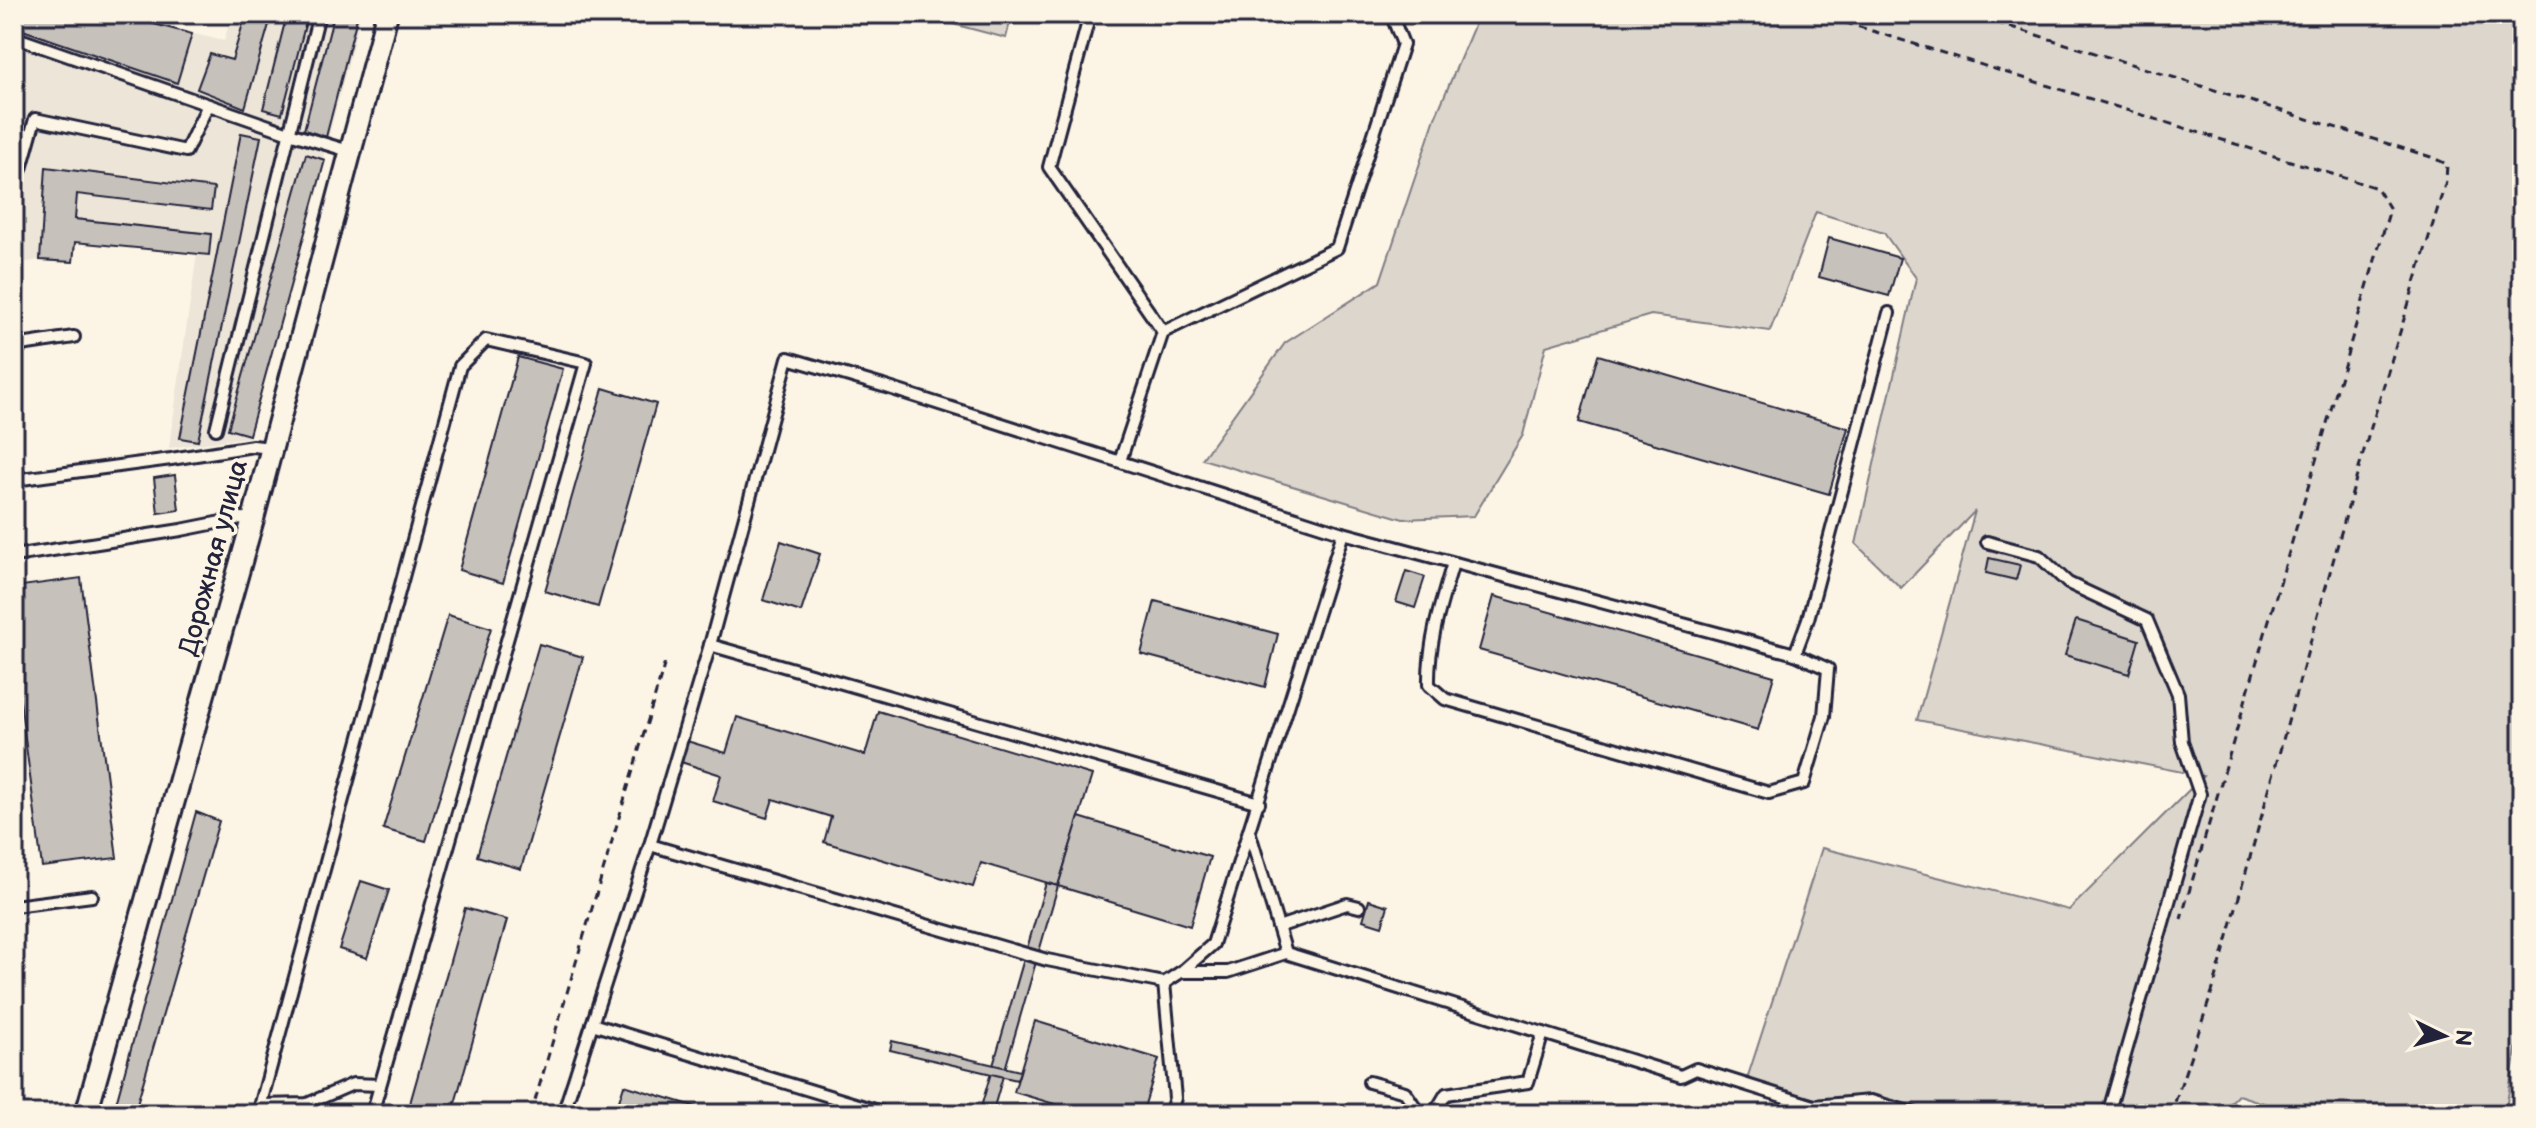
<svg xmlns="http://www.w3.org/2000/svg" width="2536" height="1128" viewBox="0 0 2536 1128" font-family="'Balsamiq Sans',sans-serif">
  <rect width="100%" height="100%" fill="#fcf5e5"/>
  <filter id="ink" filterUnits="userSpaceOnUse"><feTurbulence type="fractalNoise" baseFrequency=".0125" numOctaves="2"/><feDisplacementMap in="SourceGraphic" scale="16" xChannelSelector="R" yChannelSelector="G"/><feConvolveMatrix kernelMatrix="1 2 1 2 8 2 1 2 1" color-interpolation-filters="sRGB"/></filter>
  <g filter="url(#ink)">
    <!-- built -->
    <path fill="#ece5d8" d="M14,14H109L224,41L232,14H361L249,437L169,448L197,254L76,242L73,262L40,260L14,264Z"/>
    <!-- green -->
    <g fill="#dcd6cc" stroke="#7f7c84" stroke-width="2">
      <path d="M915,14H1012L1006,38Z"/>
      <path d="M1479,14H2522V1015L2505,1114H2430L2423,1112L2402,1114H2298L2238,1095L2219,1114H1851L1746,1082L1822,848L2069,910L2203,776L1917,720L1975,511L1901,588L1856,544L1916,278L1884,233L1816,212L1770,331L1651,315L1546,346L1523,435L1474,516L1403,519L1202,459L1285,343L1380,282L1435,118Z"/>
    </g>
    <!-- building -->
    <g fill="#c6c1bb" stroke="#22223b" stroke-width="2">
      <path d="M14,14H116L192,34L177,83L14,27Z"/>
      <path d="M246,14H272L245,108L197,89L210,54L232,60Z"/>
      <path d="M287,14H308L282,114L263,109Z"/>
      <path d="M334,14H358L326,137L304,130Z"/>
      <path d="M241,133L261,137L198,441L180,438Z"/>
      <path d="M306,154L325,160L249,435L228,429Z"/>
      <path d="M46,167L214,188L211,210L77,194L75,219L211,234L209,255L75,242L73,262L40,260Z"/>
      <path d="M1829,238L1900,258L1889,296L1819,277Z"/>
      <path d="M1598,355L1848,428L1829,494L1579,422Z"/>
      <path d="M518,357L563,369L503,583L459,570Z"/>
      <path d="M603,388L656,404L598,607L545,591Z"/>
      <path d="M175,475L179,510L158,513L154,478Z"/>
      <path d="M781,541L820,554L801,612L763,600Z"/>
      <path d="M1989,558L2020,565L2016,580L1986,573Z"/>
      <path d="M1406,571L1425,577L1415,608L1396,602Z"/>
      <path d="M81,578L117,858L42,867L14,655V587Z"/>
      <path d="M1494,596L1774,676L1758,730L1479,650Z"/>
      <path d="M1155,601L1278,634L1265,687L1141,654Z"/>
      <path d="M448,615L491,628L426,841L383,829Z"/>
      <path d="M2076,620L2139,640L2129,674L2065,655Z"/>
      <path d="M539,644L583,657L521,869L477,856Z"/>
      <path d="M878,711L1092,775L1058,886L981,863L973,887L824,842L831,817L773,799L767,818L713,801L721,775L681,762L687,741L726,753L737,717L865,755Z"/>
      <path d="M196,812L219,821L134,1114H113Z"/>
      <path d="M1079,817L1210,857L1190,926L1058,886Z"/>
      <path d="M361,881L389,890L367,958L339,949Z"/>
      <path d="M1046,883L1058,886L992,1114H979Z"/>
      <path d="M1369,900L1388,906L1382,926L1363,920Z"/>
      <path d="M465,908L507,920L452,1114H407Z"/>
      <path d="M1035,1021L1159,1059L1142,1114H1088L1014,1092Z"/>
      <path d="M892,1041L1020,1071L1017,1080L890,1050Z"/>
      <path d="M624,1085L720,1114H615Z"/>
    </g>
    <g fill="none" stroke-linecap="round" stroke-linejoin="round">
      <!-- lane casing -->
      <g stroke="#22223b" stroke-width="16">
        <g id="lane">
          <path d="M1090,14L1049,167L1163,332"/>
          <path d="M14,37L289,133L349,151"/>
          <path d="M14,170L21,169L35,119L186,151L208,105"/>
          <path d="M14,346L74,337"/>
          <path d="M216,429L319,14"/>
          <path d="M1120,461L1163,332L1337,248L1403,44L1391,14"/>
          <path d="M14,480L171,459L253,446L271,448"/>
          <path d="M1987,542L2039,556L2068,583L2147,620L2178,694L2182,742L2200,794L2108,1114"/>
          <path d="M14,556L181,530L241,518L253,519"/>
          <path d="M1453,563C1441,603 1428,642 1429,685L1445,699L1769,793L1804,783L1824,716L1828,669L1795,654"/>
          <path d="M710,645L1259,803"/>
          <path d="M1250,834L1286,953"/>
          <path d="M650,845L1047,960L1164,983L1181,972H1228L1286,953L1681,1076L1696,1069L1814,1106L1871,1101L1916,1114"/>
          <path d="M14,906L92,896"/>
          <path d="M1278,927L1347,904L1359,907"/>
          <path d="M1181,972L1213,944L1343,533"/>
          <path d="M1164,983L1175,1098L1170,1114"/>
          <path d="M592,1024L888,1114"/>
          <path d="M1369,1082L1405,1092L1420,1114"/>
          <path d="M261,1105L307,1104L353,1084L380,1085"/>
          <path d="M258,1114L460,366L486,340L586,363L372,1114"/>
          <path d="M563,1114L650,845L710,645L788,358L883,386L1343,533L1795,654L1808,619L1889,313"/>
          <path d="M1434,1114L1446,1094L1528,1082L1543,1033"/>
        </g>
      </g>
      <!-- street casing -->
      <g stroke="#22223b" stroke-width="26">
        <path id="street" d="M86,1114L253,519L387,14"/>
      </g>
      <!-- path -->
      <g stroke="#22223b" stroke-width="3" stroke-dasharray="8 6" stroke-linecap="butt">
        <path d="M1818,14L2377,188L2390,209L2181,919"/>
        <path d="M1969,14L2431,157L2447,164L2446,181L2365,447L2214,986L2171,1114"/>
        <path d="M531,1114L666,659"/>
      </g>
      <!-- lane -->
      <use href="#lane" stroke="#fcf5e5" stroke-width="10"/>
      <!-- street -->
      <use href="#street" stroke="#fcf5e5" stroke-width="20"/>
    </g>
  </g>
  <g text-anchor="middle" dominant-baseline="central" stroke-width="7" stroke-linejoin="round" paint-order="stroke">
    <!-- street labels -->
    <g font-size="26" fill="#22223b" stroke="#fcf5e5">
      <text transform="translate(214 558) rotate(-75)">Дорожная улица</text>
    </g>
  </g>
  <!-- margin -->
  <rect width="2536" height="1128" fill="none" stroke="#fcf5e5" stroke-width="48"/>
  <rect x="24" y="24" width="2488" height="1080" fill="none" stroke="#22223b" stroke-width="3" filter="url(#ink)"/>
  <!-- north arrow -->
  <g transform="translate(2444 1036) rotate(95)" stroke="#fcf5e5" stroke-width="6" paint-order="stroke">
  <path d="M0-6L14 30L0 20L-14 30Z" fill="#22223b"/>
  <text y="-12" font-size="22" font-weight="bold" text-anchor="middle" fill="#22223b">N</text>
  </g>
</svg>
